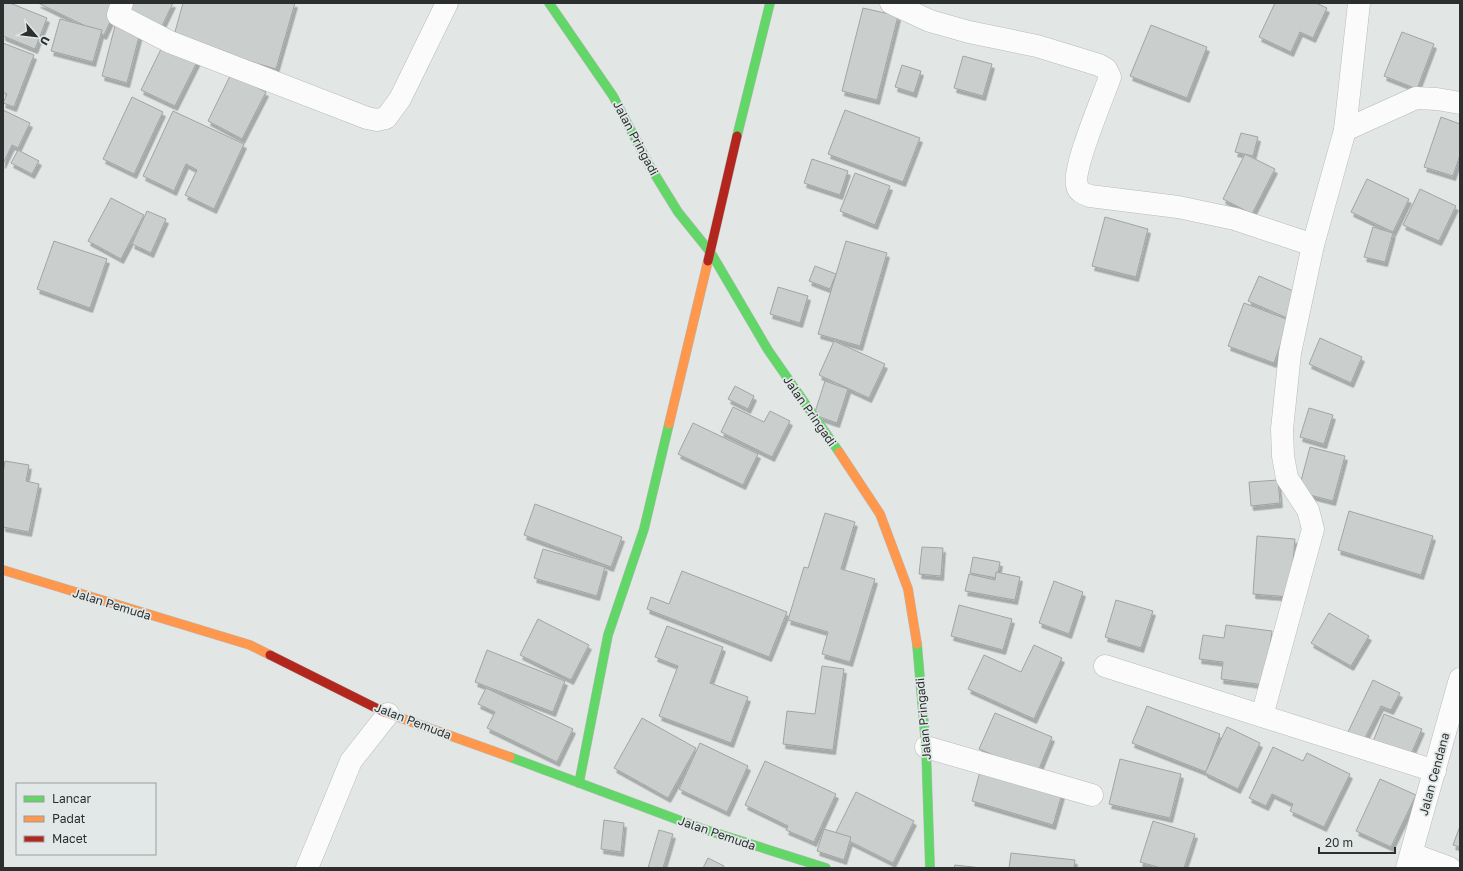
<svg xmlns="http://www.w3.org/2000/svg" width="1463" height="871" viewBox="0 0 1463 871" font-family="'Golos Text',sans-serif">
  <defs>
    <filter id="shadow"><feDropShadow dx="2.5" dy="4.5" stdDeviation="0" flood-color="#0004"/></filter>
  </defs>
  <rect width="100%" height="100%" fill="#e2e7e6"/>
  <!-- building -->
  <g fill="#cacecd" stroke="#a2a4a3" filter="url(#shadow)">
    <path d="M3,3H10L47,18L35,49L3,36Z"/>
    <path d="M38,3H119L104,35Z"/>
    <path d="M125,3H173L161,28L122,10Z"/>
    <path d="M183,3H295L276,69L173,39Z"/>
    <path d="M1275,3H1316L1327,8L1313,38L1300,32L1291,52L1259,37Z"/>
    <path d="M863,8L898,16L877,100L842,91Z"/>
    <path d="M60,19L102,30L93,62L51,51Z"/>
    <path d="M116,22L141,29L127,83L102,76Z"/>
    <path d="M1151,25L1207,47L1187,98L1130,76Z"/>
    <path d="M1402,32L1434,44L1417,89L1384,76Z"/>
    <path d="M3,43L34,55L14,107L3,103L7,94L3,92Z"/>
    <path d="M164,43L198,60L175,106L141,90Z"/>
    <path d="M963,56L992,64L983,96L954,88Z"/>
    <path d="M902,65L921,71L914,93L895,87Z"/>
    <path d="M231,74L266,92L242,139L208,121Z"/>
    <path d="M132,97L163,112L134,174L103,159Z"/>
    <path d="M3,110L30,123L18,148L12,145L3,164Z"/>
    <path d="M845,110L920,138L903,182L828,154Z"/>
    <path d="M173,111L244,144L214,209L185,195L197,170L186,164L174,191L143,176Z"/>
    <path d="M1441,117L1460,124V155L1453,176L1424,167Z"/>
    <path d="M1241,133L1258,137L1253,156L1235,152Z"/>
    <path d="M18,150L39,161L32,174L11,163Z"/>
    <path d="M1245,154L1275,169L1252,214L1223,199Z"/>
    <path d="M812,159L848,171L840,195L804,183Z"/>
    <path d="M855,173L890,186L875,225L840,211Z"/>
    <path d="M1367,179L1409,199L1393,232L1351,212Z"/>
    <path d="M1420,189L1456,206L1439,241L1403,225Z"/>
    <path d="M111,198L144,215L121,259L88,241Z"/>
    <path d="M147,211L166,219L151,253L132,244Z"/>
    <path d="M1105,217L1148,229L1136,277L1092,266Z"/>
    <path d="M1373,227L1393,233L1385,262L1364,257Z"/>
    <path d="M54,241L107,259L90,308L37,289Z"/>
    <path d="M846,241L887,253L860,346L818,334Z"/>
    <path d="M815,266L836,274L830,289L809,281Z"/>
    <path d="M1259,276L1298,293L1287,318L1248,301Z"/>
    <path d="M778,287L808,296L800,323L770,314Z"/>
    <path d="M1244,303L1289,320L1274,363L1228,346Z"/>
    <path d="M1320,338L1362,357L1351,383L1309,364Z"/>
    <path d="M834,341L885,364L869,398L819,375Z"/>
    <path d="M825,381L848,389L837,423L814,415Z"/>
    <path d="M735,386L754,396L748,409L728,399Z"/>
    <path d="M733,407L764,422L770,411L790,421L772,457L721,432Z"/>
    <path d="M1309,408L1333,415L1324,444L1300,437Z"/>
    <path d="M693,423L758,454L743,485L678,454Z"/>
    <path d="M1310,447L1345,456L1333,501L1298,492Z"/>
    <path d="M5,461L29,465L26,481L39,484L29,532L3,527V473Z"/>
    <path d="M1278,480L1280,503L1251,506L1249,482Z"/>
    <path d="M535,504L622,537L611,567L524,535Z"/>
    <path d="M1349,511L1433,536L1421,575L1338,550Z"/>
    <path d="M825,513L855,522L841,569L875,579L850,662L822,654L828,632L788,620L804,567L808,568Z"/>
    <path d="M1257,536L1295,539L1290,597L1253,594Z"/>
    <path d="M922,547L943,548L941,576L919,574Z"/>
    <path d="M543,549L605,567L597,596L534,578Z"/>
    <path d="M973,557L1000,562L997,578L970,573Z"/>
    <path d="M682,571L787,612L769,657L647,609L651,597L669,604Z"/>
    <path d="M996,572L1020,577L1015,600L965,591L969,574L995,580Z"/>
    <path d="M1054,581L1083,592L1069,634L1039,623Z"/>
    <path d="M1116,600L1153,611L1141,648L1105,637Z"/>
    <path d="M959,605L1012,619L1003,650L951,636Z"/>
    <path d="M1329,613L1369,636L1351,666L1311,643Z"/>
    <path d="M538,619L589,645L571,680L520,655Z"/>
    <path d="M1226,625L1272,631L1265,685L1221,679L1223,662L1199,659L1203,635L1224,638Z"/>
    <path d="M667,626L723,647L710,683L748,697L731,743L659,716L678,666L655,657Z"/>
    <path d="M1034,645L1062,658L1034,719L968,689L984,655L1021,672Z"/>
    <path d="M487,650L565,681L553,712L475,682Z"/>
    <path d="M822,666L844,669L833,750L783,744L787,711L815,714Z"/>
    <path d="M1373,680L1400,693L1391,710L1381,706L1363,742L1347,734Z"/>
    <path d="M486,688L573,729L557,762L487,728L495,712L478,704Z"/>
    <path d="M1147,706L1220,734L1206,772L1132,743Z"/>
    <path d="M995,713L1052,737L1037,774L979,749Z"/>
    <path d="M1384,714L1422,729L1409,759L1372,744Z"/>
    <path d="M642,718L696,748L668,798L614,768Z"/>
    <path d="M1227,727L1260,743L1238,789L1205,773Z"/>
    <path d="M700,743L748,766L727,812L679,789Z"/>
    <path d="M1273,747L1303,761L1307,753L1350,774L1324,827L1290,811L1293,804L1272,794L1266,806L1249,798Z"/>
    <path d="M1120,759L1181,774L1170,818L1109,804Z"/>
    <path d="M765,761L836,794L814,842L786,830L788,826L745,805Z"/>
    <path d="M981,768L1062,794L1053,825L972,801Z"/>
    <path d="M1380,779L1416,795L1391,847L1356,831Z"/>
    <path d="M856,792L914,821L893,863L835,834Z"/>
    <path d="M604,820L624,823L621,852L601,849Z"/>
    <path d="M1153,821L1195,834L1184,868H1161L1140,862Z"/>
    <path d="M1460,826V847L1453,845Z"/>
    <path d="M824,829L851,837L844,860L817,851Z"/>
    <path d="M659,830L673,834L663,868H648Z"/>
    <path d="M1011,853L1075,860L1074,868H1009Z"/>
    <path d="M708,858L724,866L723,868H703Z"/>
    <path d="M955,865L982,868H954Z"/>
  </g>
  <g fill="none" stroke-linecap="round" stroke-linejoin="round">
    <!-- street casing -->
    <g stroke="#b6bab9" stroke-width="23">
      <g id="street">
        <path d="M122,3L118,15L170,42L367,118L377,120L386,118L400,99L447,3"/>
        <path d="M891,3L930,21L969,32L1037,46L1099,65L1106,69L1110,77C1103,97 1072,169 1077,185C1078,192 1084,194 1090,196L1178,207L1235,219L1313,245"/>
        <path d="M1345,130L1416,98L1437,99L1460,103"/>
        <path d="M1105,666L1435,771"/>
        <path d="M1262,716L1313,529L1308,510L1287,478L1283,456L1282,429L1290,353L1313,245L1345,130L1359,3"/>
        <path d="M926,747L1092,795"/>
        <path d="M1412,854L1450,868"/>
        <path d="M307,868L351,761L388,714"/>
        <path d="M1407,868L1460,679"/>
      </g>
    </g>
    <!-- fast casing -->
    <g stroke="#b6bab9" stroke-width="10">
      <g id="fast">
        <path d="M549,3L613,96L649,165L678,212L711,253L768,350L839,452"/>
        <path d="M737,136L770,3"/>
        <path d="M917,644L926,747L930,868"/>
        <path d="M510,757L700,828L826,868"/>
        <path d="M579,783L608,635L644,529L669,424"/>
      </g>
    </g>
    <!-- slow casing -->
    <g stroke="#b6bab9" stroke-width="10">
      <g id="slow">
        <path d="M669,424L708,261"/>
        <path d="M839,452L880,514L908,589L917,644"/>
        <path d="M3,570L250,645L270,655"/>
        <path d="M384,712L510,757"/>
      </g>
    </g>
    <!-- jam casing -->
    <g stroke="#b6bab9" stroke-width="10">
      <g id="jam">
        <path d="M708,261L737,136"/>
        <path d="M270,655L384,712"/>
      </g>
    </g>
    <!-- street -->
    <use href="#street" stroke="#fbfbfb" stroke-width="22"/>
    <!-- fast -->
    <use href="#fast" stroke="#63d668" stroke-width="9"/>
    <!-- slow -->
    <use href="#slow" stroke="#ff974d" stroke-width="9"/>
    <!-- jam -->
    <use href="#jam" stroke="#b3261e" stroke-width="9"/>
  </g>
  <g text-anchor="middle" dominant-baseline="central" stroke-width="3.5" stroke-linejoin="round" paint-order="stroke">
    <!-- street labels -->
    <g font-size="12" fill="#2c2f2f" stroke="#e1e8e7">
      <text transform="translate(636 138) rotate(62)">Jalan Pringadi</text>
      <text transform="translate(810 411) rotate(55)">Jalan Pringadi</text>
      <text transform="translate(112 604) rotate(17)">Jalan Pemuda</text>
      <text transform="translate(923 719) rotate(-95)">Jalan Pringadi</text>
      <text transform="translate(413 721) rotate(21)">Jalan Pemuda</text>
      <text transform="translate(1434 774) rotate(-75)">Jalan Cendana</text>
      <text transform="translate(717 833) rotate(19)">Jalan Pemuda</text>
    </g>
  </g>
  <!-- border -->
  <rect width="1463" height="871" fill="none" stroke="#2c2f2f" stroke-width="8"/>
  <!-- legend -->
  <rect x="16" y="783" width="140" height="72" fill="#e1e8e7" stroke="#999e9d"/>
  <rect x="24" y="796" width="20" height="6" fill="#63d668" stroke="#999e9d"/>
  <text x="52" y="803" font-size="12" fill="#2c2f2f">Lancar</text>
  <rect x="24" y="816" width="20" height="6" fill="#ff974d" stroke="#999e9d"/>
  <text x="52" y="823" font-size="12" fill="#2c2f2f">Padat</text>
  <rect x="24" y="836" width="20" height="6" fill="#b3261e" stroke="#999e9d"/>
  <text x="52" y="843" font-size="12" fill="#2c2f2f">Macet</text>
  <!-- north arrow -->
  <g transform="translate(36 36) rotate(118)" stroke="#e1e8e7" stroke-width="3" paint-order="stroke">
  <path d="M0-3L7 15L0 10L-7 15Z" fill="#2c2f2f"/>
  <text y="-6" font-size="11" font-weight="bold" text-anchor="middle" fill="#2c2f2f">U</text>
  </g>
  <!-- scale -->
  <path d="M1319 847v6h76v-6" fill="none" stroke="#2c2f2f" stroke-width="2"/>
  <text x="1325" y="847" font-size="12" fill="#2c2f2f" stroke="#e1e8e7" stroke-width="3" paint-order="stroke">20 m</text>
</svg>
